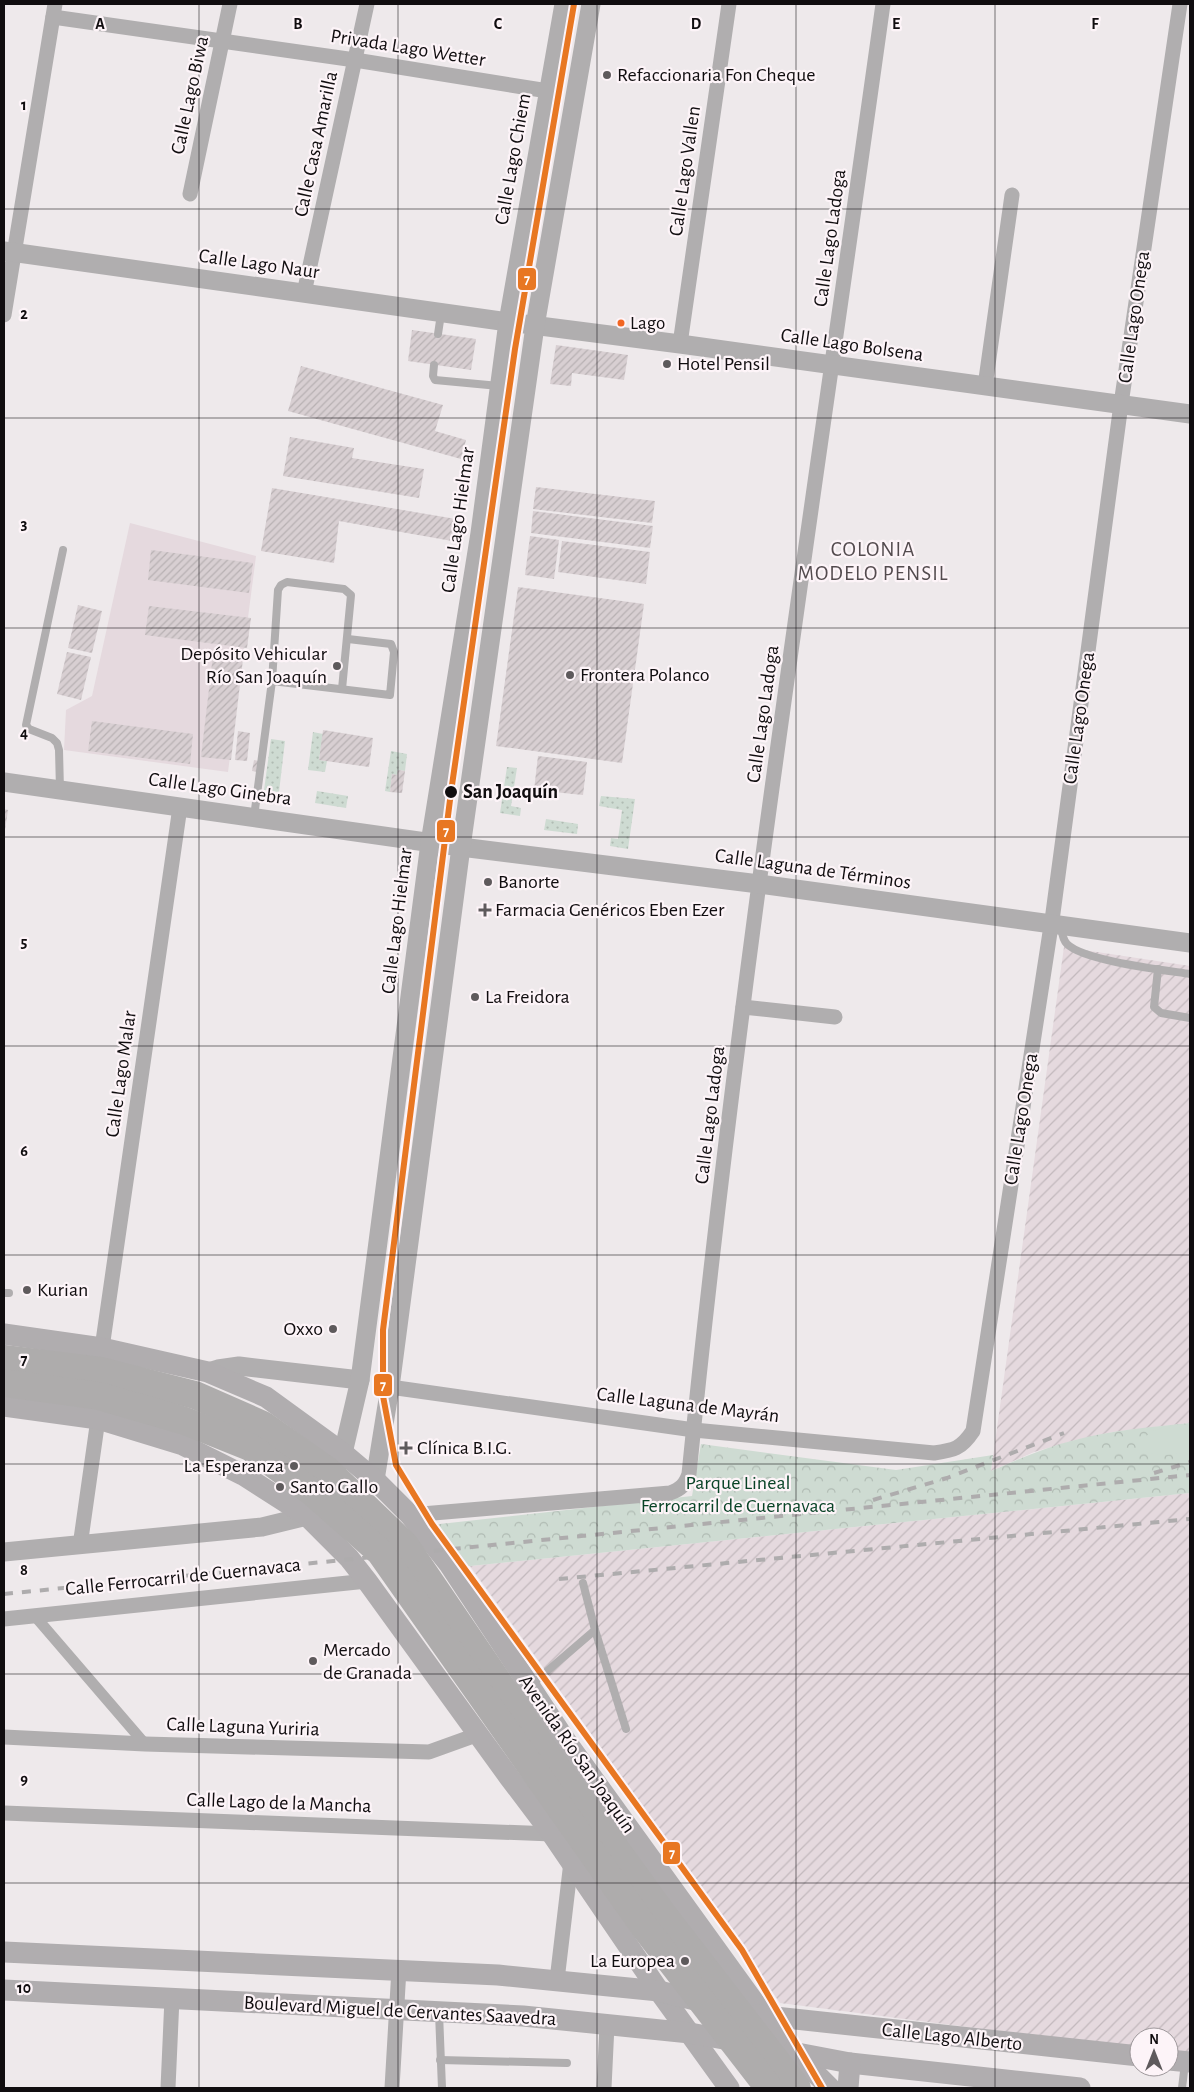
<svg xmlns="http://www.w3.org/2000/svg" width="1194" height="2092" viewBox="0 0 1194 2092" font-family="'Alegreya Sans',sans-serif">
  <defs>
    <pattern id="industrial-furrows" width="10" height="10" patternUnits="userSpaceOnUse" patternTransform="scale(1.25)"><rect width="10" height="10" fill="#e5d9de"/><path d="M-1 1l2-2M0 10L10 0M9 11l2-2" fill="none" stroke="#c3b9bd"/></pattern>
    <pattern id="grass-dots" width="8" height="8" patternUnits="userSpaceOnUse" patternTransform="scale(1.25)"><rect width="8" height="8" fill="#cedbd2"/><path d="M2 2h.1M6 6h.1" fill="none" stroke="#b0bbb3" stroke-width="1.8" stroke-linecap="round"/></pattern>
    <pattern id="park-crowns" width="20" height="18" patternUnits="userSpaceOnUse" patternTransform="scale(1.25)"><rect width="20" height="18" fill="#cedbd2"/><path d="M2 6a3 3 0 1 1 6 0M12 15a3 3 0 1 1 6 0" fill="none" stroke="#b0bbb3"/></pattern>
    <pattern id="building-hatch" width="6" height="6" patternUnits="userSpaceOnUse" patternTransform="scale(1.25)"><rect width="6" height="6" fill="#d8cfd2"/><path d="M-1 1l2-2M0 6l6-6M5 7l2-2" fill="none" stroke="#b8b1b3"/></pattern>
  </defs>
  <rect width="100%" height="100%" fill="#eee9eb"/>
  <!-- built -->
  <path fill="#e5d9de" d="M130,523L256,556L228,772L64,750L66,710L92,696Z"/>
  <!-- industrial -->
  <g fill="url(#industrial-furrows)">
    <path d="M1064,947L1190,966V1423L1113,1432L1076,1440L1034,1452L991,1471Z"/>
    <path d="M1190,1493V2056L1169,2053V2037H1139V2049L780,2003L600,1746L470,1566Z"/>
  </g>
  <!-- grass -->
  <g fill="url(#grass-dots)">
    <path d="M313,732L323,734L319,760L327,761L325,772L308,770Z"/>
    <path d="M271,739L285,741L279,792L264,790Z"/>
    <path d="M391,751L407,754L405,771L398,770L397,775L392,774L390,792L385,791Z"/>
    <path d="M507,767L517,768L511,806L521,808L520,816L500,813Z"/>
    <path d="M317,791L348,796L346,808L315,803Z"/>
    <path d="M601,796L635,799L628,849L610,846L611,838L618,839L622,810L599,806Z"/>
    <path d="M546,819L578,824L577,834L544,830Z"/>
  </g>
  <!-- park -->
  <path fill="url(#park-crowns)" d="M1190,1423V1493L460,1567L431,1525L692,1496L701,1444L896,1470L993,1455L991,1471C1019,1459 1046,1447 1075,1440C1112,1430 1152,1427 1190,1423Z"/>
  <!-- pitch -->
  <path fill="#cedbd2" d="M1180,1424L1190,1425V1451C1176,1455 1155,1458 1142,1449V1440C1151,1429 1166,1426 1180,1424Z"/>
  <!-- building -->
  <g fill="url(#building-hatch)">
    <path d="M412,330L476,339L471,370L408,361Z"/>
    <path d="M556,345L628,355L624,380L572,373L571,386L550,384Z"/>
    <path d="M301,366L443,405L435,431L466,440L461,459L288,411Z"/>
    <path d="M290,437L354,448L352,458L424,469L419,498L283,476Z"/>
    <path d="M536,487L655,501L652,523L533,509Z"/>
    <path d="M272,488L456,519L452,541L339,521L334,563L261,551Z"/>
    <path d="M533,511L653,526L650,548L531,533Z"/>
    <path d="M530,536L559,540L554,579L525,575Z"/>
    <path d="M562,541L650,552L646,584L558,572Z"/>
    <path d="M151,550L253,563L249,593L148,580Z"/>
    <path d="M518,587L644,604L622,763L496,746Z"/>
    <path d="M78,605L102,611L92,653L68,648Z"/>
    <path d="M149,606L251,618L247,648L145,635Z"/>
    <path d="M67,652L91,657L81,700L57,694Z"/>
    <path d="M213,655L243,659L231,760L201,757Z"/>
    <path d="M92,721L193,734L190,764L88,751Z"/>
    <path d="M323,730L373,738L369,767L319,760Z"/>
    <path d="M238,731L250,733L247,761L235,760Z"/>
    <path d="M538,756L587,762L583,795L534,790Z"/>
    <path d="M254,760L259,761L258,772L252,771Z"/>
    <path d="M398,770L405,771L402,793L390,792L392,774L397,775Z"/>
    <path d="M4,809L8,810L5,830H4Z"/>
  </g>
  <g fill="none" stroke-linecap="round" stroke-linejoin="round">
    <!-- service -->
    <g stroke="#b0aeaf" stroke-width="8">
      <path d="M438,334L441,314"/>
      <path d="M434,365L433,376L435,380L499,386"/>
      <path d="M272,681L390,695L394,652L391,644L348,639"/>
      <path d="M60,790L59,750L57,743L52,738L29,729L26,725L63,550"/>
      <path d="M254,817L272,681L278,590L281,585L287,582L344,589L351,595L342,689"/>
      <path d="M1061,926C1062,932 1062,939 1067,944C1084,961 1164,970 1190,974"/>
      <path d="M1158,969L1154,1007L1161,1013L1190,1018"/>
      <path d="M4,1293H9"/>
      <path d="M595,1630L626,1729"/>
      <path d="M531,1685L595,1630L583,1583"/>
      <path d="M439,2013L442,2088"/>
      <path d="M440,2060L567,2063"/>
      <path d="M1182,2088L1185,2063"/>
    </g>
    <!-- pedestrian -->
    <path stroke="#b0aeaf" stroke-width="11" d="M34,1615L145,1744"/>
    <!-- minor -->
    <g stroke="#b0aeaf" stroke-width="15">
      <path d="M53,17L355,60L548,91"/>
      <path d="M190,194L230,4"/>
      <path d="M304,293L367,4"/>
      <path d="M4,315L55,4"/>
      <path d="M680,344L729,4"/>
      <path d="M985,386L1012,195"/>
      <path d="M743,1007L835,1017"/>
      <path d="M102,1348L180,807"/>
      <path d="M390,1387L694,1430L934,1453C954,1450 961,1449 973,1431L1053,913L1121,404L1180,4"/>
      <path d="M410,1515L670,1493C681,1489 685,1485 689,1474C738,982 815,493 883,4"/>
      <path d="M80,1546L98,1419"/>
      <path d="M4,1619L367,1581"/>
      <path d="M4,1737L145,1744L429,1752L479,1734"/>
      <path d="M4,1813L552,1834"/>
      <path d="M557,1980L571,1862"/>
      <path d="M168,2088L172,1998"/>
      <path d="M392,2088L399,1969"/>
      <path d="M604,2088L607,2025"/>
    </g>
    <!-- tertiary -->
    <g stroke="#b0aeaf" stroke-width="19">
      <path d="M4,251L508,322L680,344L1190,414"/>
      <path d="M4,782L461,847L759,884L1190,943"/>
      <path d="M208,1372L218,1369L239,1366L360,1380"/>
      <path d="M337,1466L343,1453L360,1380L430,843L480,533L508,322L564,4"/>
      <path d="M375,1480L390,1387L461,847L535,326L591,4"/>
      <path d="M4,1552L262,1527L307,1516L313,1507"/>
    </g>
    <!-- secondary -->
    <g stroke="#b0adaf" stroke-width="21">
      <path d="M4,1334L102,1348L208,1372L266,1397L343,1453L375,1480L410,1515L449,1564L568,1744L765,2017L794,2052L830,2088"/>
      <path d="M4,1406L98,1419L183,1445L243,1475L307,1516L349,1558L367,1581L509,1777L552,1834L659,1991L729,2088"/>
      <path d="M4,1952L498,1975L659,1991L707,2003"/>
      <path d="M4,1990L523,2016L690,2033L740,2042"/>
      <path d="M757,2015L1139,2056"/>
      <path d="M792,2052L850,2063L1080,2088"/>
      <path d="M1169,2060L1190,2062"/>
      <path d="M848,2088L850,2063"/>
    </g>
    <!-- rail -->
    <g stroke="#aeacad" stroke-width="4" stroke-dasharray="9 9" stroke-linecap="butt">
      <path d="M1154,1473L1190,1462"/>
      <path d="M873,1500L947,1478L1064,1433"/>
      <path d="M559,1579L1190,1519"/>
      <path d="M4,1594L1190,1475"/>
    </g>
    <!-- motorway-bridge -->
    <g stroke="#aeacac" stroke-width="28">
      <path d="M4,1359L101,1371L195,1395L263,1425L328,1471L405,1545L545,1751L662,1913L797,2088"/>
      <path d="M4,1383L99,1396L185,1421L250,1447L312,1492L380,1552L645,1928L769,2088"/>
    </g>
    <!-- metro-1 casing -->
    <g stroke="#fdf4f8" stroke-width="10">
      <path id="metro-1" d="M574,4L515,349L451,792L383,1330V1396L396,1465L432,1524L742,1950L822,2088"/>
    </g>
    <!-- metro-1 -->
    <use href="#metro-1" stroke="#e87722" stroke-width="6"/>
  </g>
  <!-- grid -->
  <path fill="none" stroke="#100d0f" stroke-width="1" stroke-opacity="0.55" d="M199,4V2088M398,4V2088M597,4V2088M796,4V2088M995,4V2088M4,209H1190M4,418H1190M4,628H1190M4,837H1190M4,1046H1190M4,1255H1190M4,1464H1190M4,1674H1190M4,1883H1190"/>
  <!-- markers -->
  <g fill="#5e5a5c" stroke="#fdf4f8" stroke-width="2">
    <circle cx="607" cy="75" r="5"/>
    <circle cx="667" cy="364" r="5"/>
    <circle cx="337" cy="666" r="5"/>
    <circle cx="570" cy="675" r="5"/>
    <circle cx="488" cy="882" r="5"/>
    <path d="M482.5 902.5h5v5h5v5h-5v5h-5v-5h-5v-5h5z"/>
    <circle cx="475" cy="997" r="5"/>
    <circle cx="27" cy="1290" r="5"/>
    <circle cx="333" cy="1329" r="5"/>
    <path d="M403.5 1440.5h5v5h5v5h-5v5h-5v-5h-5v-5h5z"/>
    <circle cx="294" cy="1466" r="5"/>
    <circle cx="280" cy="1487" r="5"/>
    <circle cx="313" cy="1661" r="5"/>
    <circle cx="685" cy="1961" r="5"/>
  </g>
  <circle fill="#f26522" stroke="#fdf4f8" stroke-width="2" cx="621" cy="323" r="4.5"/>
  <circle fill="#100d0f" stroke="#fdf4f8" stroke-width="2" cx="451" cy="792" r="7"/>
  <g text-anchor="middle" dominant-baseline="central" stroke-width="4.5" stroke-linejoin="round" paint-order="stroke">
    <!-- bus labels -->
    <g font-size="19" fill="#100d0f" stroke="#fdf4f8" text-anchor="start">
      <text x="630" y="323">Lago</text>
    </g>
    <!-- street labels -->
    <g font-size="20" fill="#100d0f" stroke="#fdf4f8">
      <text transform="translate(408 48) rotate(9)">Privada Lago Wetter</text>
      <text transform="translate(190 95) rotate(-78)">Calle Lago Biwa</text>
      <text transform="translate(316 144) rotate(-78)">Calle Casa Amarilla</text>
      <text transform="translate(513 159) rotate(-80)">Calle Lago Chiem</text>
      <text transform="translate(685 171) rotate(-82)">Calle Lago Vallen</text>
      <text transform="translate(830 238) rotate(-82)">Calle Lago Ladoga</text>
      <text transform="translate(259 264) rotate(8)">Calle Lago Naur</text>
      <text transform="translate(1134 317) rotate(-82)">Calle Lago Onega</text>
      <text transform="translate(852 345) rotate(8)">Calle Lago Bolsena</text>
      <text transform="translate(458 520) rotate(-82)">Calle Lago Hielmar</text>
      <text transform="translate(763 714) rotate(-82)">Calle Lago Ladoga</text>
      <text transform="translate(1079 718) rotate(-82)">Calle Lago Onega</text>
      <text transform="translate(220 789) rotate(8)">Calle Lago Ginebra</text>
      <text transform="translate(813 869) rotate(8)">Calle Laguna de Términos</text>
      <text transform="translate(397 921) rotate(-83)">Calle Lago Hielmar</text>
      <text transform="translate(121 1074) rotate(-82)">Calle Lago Malar</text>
      <text transform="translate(710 1115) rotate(-83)">Calle Lago Ladoga</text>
      <text transform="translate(1021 1119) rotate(-81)">Calle Lago Onega</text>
      <text transform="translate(688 1405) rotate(7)">Calle Laguna de Mayrán</text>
      <text transform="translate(183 1577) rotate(-6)">Calle Ferrocarril de Cuernavaca</text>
      <text transform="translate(243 1727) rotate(2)">Calle Laguna Yuriria</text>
      <text transform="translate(577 1754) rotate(55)">Avenida Río San Joaquín</text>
      <text transform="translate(279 1803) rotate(2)">Calle Lago de la Mancha</text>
      <text transform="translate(400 2011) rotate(3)">Boulevard Miguel de Cervantes Saavedra</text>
      <text transform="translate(952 2037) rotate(6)">Calle Lago Alberto</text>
    </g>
    <!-- poi labels -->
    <g font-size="20" fill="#100d0f" stroke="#fdf4f8" text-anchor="start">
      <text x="617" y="75">Refaccionaria Fon Cheque</text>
      <text x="677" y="364">Hotel Pensil</text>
      <text x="327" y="654" text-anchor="end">Depósito Vehicular<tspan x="327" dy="23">Río San Joaquín</tspan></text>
      <text x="580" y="675">Frontera Polanco</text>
      <text x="498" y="882">Banorte</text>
      <text x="495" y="910">Farmacia Genéricos Eben Ezer</text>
      <text x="485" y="997">La Freidora</text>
      <text x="37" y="1290">Kurian</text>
      <text x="323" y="1329" text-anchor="end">Oxxo</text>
      <text x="417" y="1448">Clínica B.I.G.</text>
      <text x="284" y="1466" text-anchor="end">La Esperanza</text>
      <text x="290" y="1487">Santo Gallo</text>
      <text x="323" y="1650">Mercado<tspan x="323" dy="23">de Granada</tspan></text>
      <text x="675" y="1961" text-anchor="end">La Europea</text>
    </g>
    <!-- stop labels -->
    <g font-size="20" font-weight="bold" fill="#100d0f" stroke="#fdf4f8" text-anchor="start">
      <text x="463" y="792">San Joaquín</text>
    </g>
    <!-- park labels -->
    <g font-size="20" fill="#084326" stroke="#fdf4f8">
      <text x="738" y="1483">Parque Lineal<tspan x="738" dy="23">Ferrocarril de Cuernavaca</tspan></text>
    </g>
    <!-- neighbourhood labels -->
    <g font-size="21" letter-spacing="1" fill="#534b4e" stroke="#fdf4f8">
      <text x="873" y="549">COLONIA<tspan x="873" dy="24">MODELO PENSIL</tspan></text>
    </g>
  </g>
  <g font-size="16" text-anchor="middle" font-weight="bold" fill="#100d0f" stroke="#fdf4f8" stroke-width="4.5" stroke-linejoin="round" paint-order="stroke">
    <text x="100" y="29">A</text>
    <text x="298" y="29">B</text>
    <text x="498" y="29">C</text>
    <text x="696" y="29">D</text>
    <text x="896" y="29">E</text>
    <text x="1095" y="29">F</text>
    <text x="24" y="110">1</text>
    <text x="24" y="319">2</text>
    <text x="24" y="529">3</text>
    <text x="24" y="738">4</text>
    <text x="24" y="947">5</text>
    <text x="24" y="1156">6</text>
    <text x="24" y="1365">7</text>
    <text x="24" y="1575">8</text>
    <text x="24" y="1784">9</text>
    <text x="24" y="1993">10</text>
  </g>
  <g stroke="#fdf4f8" stroke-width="2">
    <rect x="517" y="267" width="20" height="24" rx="5" fill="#e87722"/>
    <rect x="436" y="819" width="20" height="24" rx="5" fill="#e87722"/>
    <rect x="373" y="1373" width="20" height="24" rx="5" fill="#e87722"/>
    <rect x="662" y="1841" width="19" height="24" rx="5" fill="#e87722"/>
  </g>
  <g font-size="14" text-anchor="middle" font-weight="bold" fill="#fff">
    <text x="527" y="284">7</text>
    <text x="446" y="836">7</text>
    <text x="383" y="1390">7</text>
    <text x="672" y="1858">7</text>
  </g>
  <!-- border -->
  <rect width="1194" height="2092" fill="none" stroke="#100d0f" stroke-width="10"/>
  <!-- north arrow -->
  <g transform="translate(1154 2052)"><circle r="24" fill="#fdf4f8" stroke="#9e989b"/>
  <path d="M0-4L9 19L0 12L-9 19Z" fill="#5e5a5c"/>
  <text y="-8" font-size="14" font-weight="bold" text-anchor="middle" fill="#100d0f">N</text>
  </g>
</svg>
